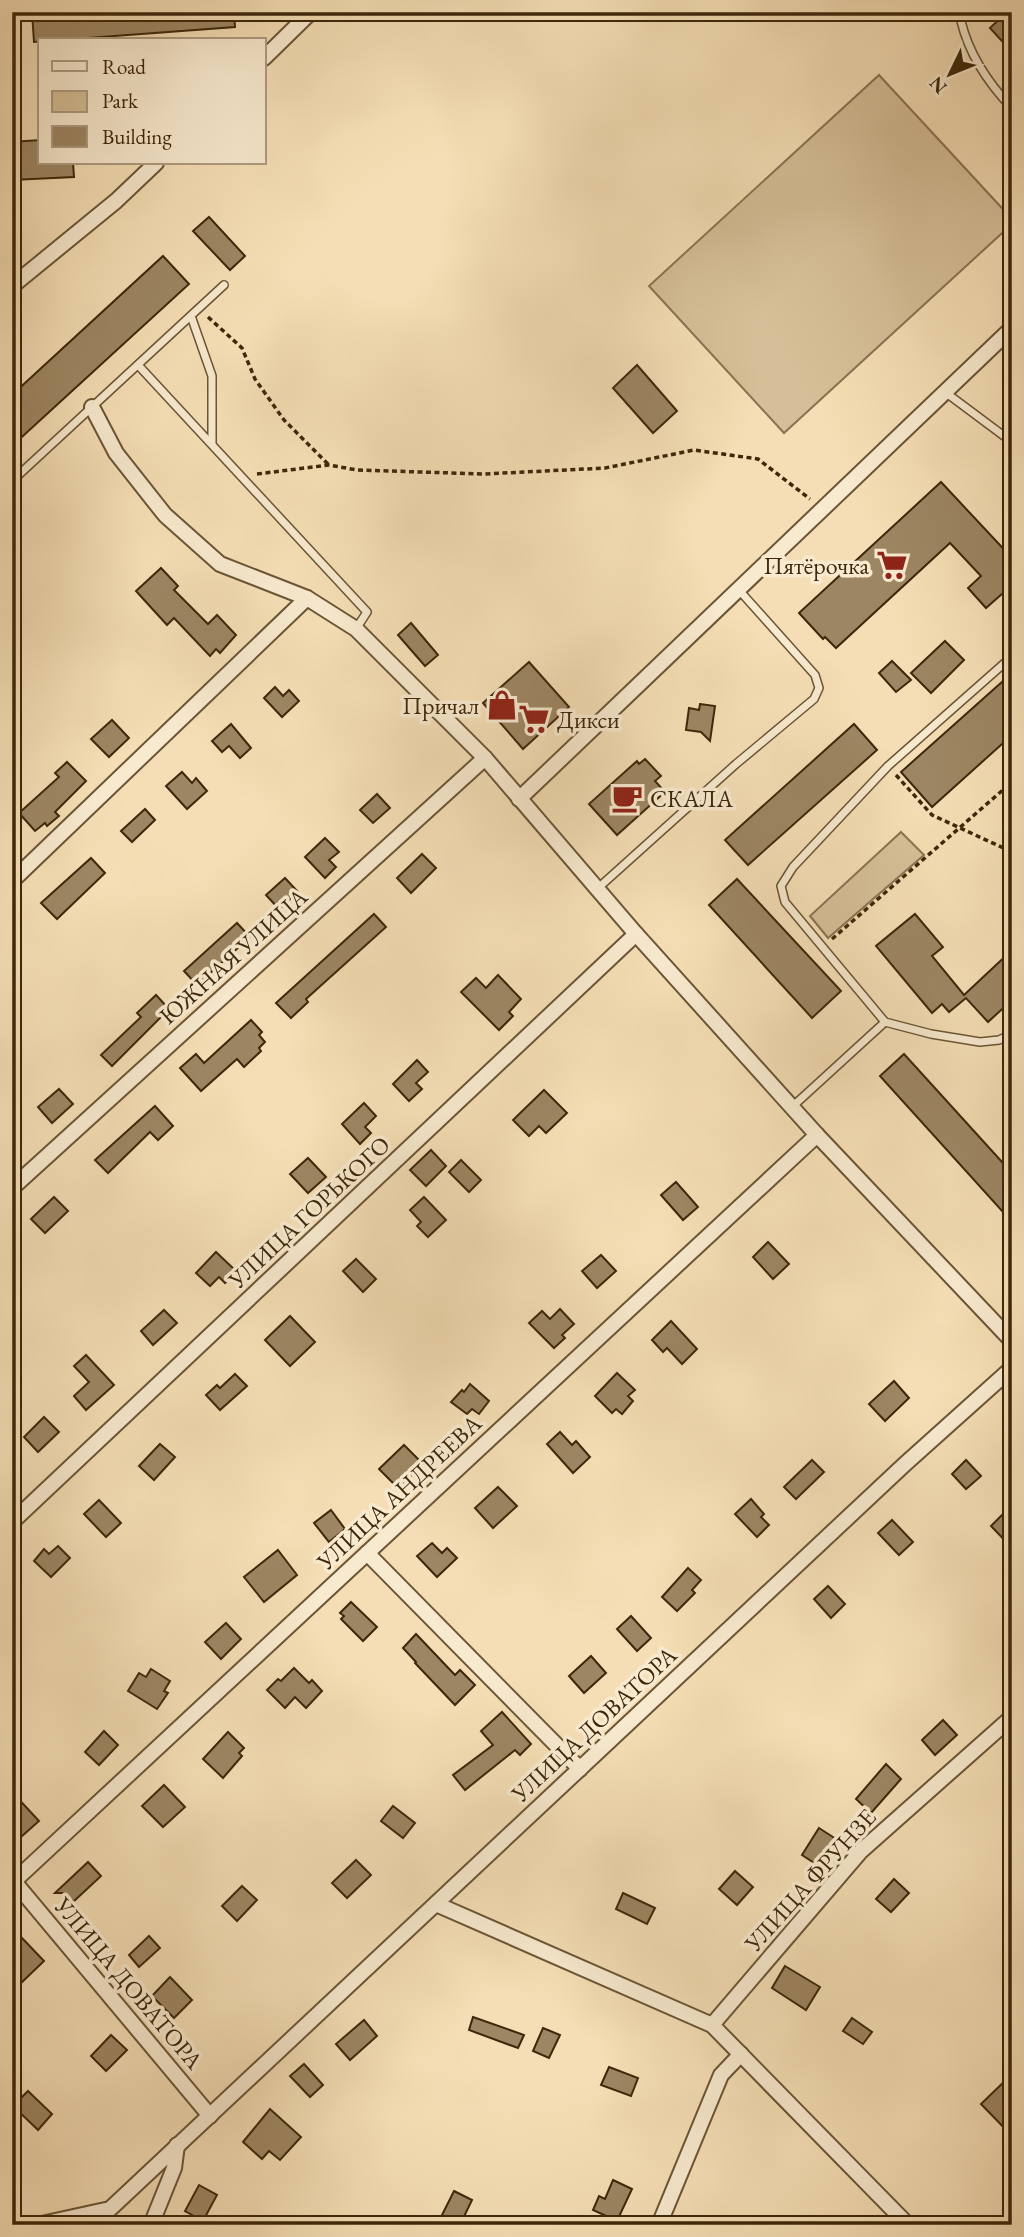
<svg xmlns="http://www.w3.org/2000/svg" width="1024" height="2237" viewBox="0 0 1024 2237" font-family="'EB Garamond',serif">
  <rect width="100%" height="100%" fill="#f5deb5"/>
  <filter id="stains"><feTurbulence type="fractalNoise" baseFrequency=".00286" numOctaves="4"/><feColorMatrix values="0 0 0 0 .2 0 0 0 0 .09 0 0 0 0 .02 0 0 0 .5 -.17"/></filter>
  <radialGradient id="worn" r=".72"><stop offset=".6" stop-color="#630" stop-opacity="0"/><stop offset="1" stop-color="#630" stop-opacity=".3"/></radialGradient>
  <!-- green -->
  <g fill="#d6bf98" stroke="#8a7352" stroke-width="2">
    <path d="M879,75L1012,219V224L784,433L649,286Z"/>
    <path d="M901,832L924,855L828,938L810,916Z"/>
  </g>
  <!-- building -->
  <g fill="#9d8663" stroke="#3d270b" stroke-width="2">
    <path d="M32,12H234L235,27L34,42Z"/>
    <path d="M1007,12H1012V52L990,28Z"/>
    <path d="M40,140V163H73L74,177L12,180V142Z"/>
    <path d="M209,217L245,256L230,270L193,231Z"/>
    <path d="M163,256L189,284L12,446V395Z"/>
    <path d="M637,365L677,411L653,433L613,388Z"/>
    <path d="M941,482L1012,558V585L986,608L968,588L981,576L950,543L836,648L825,637L823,639L799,613Z"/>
    <path d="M161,568L178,586L174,590L208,624L217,615L236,635L220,653L216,649L210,656L174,618L167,625L136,591Z"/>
    <path d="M411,623L438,655L425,666L398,635Z"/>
    <path d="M945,641L964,660L931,693L911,673Z"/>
    <path d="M892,661L911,680L896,692L879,673Z"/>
    <path d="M529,662L569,707L523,749L483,703Z"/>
    <path d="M1012,673V735L932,807L901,772Z"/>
    <path d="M275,687L283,696L289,690L299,701L282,717L264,698Z"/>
    <path d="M700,704L715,706L710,741L701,732L686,730L689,708L699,710Z"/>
    <path d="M112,720L129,738L109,757L91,739Z"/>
    <path d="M231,724L251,748L240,758L229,746L222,752L212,741Z"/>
    <path d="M854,724L877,750L748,865L725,840Z"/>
    <path d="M645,759L661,776L655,781L665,792L617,835L589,804L637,761L639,764Z"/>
    <path d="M67,762L86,781L55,812L59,816L47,826L45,823L35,831L19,813L59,777L55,773Z"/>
    <path d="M182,772L192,783L196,778L207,791L187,809L166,786Z"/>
    <path d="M377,794L390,808L373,823L360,810Z"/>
    <path d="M145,809L155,820L132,842L121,831Z"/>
    <path d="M325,838L339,852L329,860L336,867L325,878L305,857Z"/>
    <path d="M422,854L436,868L411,893L397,878Z"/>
    <path d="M91,858L105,873L57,919L41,903Z"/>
    <path d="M285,878L298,892L279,909L266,895Z"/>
    <path d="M737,879L841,991L812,1018L709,905Z"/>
    <path d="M374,914L386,927L306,999L308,1002L291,1018L276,1003Z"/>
    <path d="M915,914L943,947L932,956L964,995L1012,950V1000L988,1022L966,998L949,1012L942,1004L932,1013L876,946Z"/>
    <path d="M237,923L250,937L197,985L184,971Z"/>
    <path d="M498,975L521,999L509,1012L513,1016L499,1030L461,992L476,978L486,988Z"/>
    <path d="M156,995L169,1009L112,1066L101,1055L141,1017L137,1013Z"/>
    <path d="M251,1020L262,1032L259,1035L265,1042L259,1048L261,1051L244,1067L237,1059L201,1091L180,1068L196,1054L204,1063Z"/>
    <path d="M904,1054L1012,1173V1222L880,1076Z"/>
    <path d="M417,1060L428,1072L416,1083L422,1089L409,1101L393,1084Z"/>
    <path d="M59,1089L73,1104L52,1123L38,1107Z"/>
    <path d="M544,1090L567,1113L546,1133L539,1126L529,1136L513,1120Z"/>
    <path d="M364,1103L376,1116L365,1127L371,1133L360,1144L342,1124Z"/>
    <path d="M155,1106L173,1126L158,1140L150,1132L108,1173L95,1160Z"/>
    <path d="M431,1150L446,1166L426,1186L410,1170Z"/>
    <path d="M308,1158L326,1177L308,1193L290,1174Z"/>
    <path d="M461,1160L481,1180L469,1192L449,1172Z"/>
    <path d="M676,1182L698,1207L683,1220L661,1195Z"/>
    <path d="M54,1197L68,1211L45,1233L31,1219Z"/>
    <path d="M424,1197L446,1220L428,1237L417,1226L421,1222L410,1210Z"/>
    <path d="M768,1242L789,1264L773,1279L753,1257Z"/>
    <path d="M216,1252L236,1271L225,1283L219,1277L210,1286L196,1273Z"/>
    <path d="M601,1255L616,1271L597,1288L582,1271Z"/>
    <path d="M356,1259L376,1279L363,1292L343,1271Z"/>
    <path d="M560,1309L574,1324L562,1335L565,1338L554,1348L529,1323L542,1311L550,1319Z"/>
    <path d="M164,1310L177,1323L153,1345L141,1331Z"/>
    <path d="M290,1316L315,1342L290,1366L265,1340Z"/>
    <path d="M671,1321L697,1349L682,1364L667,1348L663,1352L652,1340Z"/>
    <path d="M86,1355L114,1385L86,1410L74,1396L89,1382L74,1366Z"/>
    <path d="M617,1373L635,1390L628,1396L633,1401L622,1414L616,1409L612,1413L595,1396Z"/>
    <path d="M235,1374L247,1386L220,1410L206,1395L217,1385L220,1388Z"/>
    <path d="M894,1381L909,1398L885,1421L869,1404Z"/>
    <path d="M470,1384L489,1401L479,1414L472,1409L467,1414L451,1402L462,1390L464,1392Z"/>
    <path d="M44,1417L59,1432L38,1452L24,1437Z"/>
    <path d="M560,1432L572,1445L576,1441L590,1457L573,1473L547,1444Z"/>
    <path d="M160,1444L175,1457L154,1480L139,1466Z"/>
    <path d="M404,1445L423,1464L398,1488L379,1469Z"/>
    <path d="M812,1460L824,1472L796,1499L784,1487Z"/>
    <path d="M966,1460L981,1476L966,1489L952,1474Z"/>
    <path d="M498,1487L517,1506L493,1528L475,1508Z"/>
    <path d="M751,1499L764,1514L761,1517L769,1525L757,1537L735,1514Z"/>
    <path d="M99,1500L121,1523L106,1537L84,1514Z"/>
    <path d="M1012,1505V1548L991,1526Z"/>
    <path d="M331,1510L345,1529L329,1542L314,1523Z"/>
    <path d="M892,1520L913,1542L899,1555L878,1533Z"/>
    <path d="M432,1543L442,1553L447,1548L457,1558L437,1577L417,1556Z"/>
    <path d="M58,1546L70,1558L51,1577L34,1561L44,1549L49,1554Z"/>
    <path d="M278,1550L297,1575L264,1602L244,1577Z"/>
    <path d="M688,1568L701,1580L692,1590L695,1593L677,1611L662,1597Z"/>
    <path d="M828,1586L845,1604L831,1618L814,1599Z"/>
    <path d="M351,1602L377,1627L363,1641L341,1619L344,1616L340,1613Z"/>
    <path d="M631,1616L651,1638L637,1651L617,1629Z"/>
    <path d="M226,1623L241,1639L221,1659L205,1642Z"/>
    <path d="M416,1634L455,1675L460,1670L475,1685L455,1705L415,1663L416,1662L403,1648Z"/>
    <path d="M591,1656L606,1673L584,1693L569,1676Z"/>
    <path d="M294,1668L309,1683L312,1680L322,1691L306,1708L295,1697L285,1708L267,1690L278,1679L281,1681Z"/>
    <path d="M151,1669L170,1681L164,1691L168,1693L157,1709L128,1691L139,1673L146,1677Z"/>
    <path d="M502,1712L531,1744L520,1755L515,1750L465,1790L453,1775L493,1745L481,1731Z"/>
    <path d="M943,1720L957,1735L935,1755L922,1740Z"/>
    <path d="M104,1731L118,1745L99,1765L85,1752Z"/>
    <path d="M228,1732L244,1748L239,1753L242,1756L223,1778L203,1759Z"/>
    <path d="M886,1764L901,1779L871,1813L856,1799Z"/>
    <path d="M164,1785L185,1807L163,1827L142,1806Z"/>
    <path d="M12,1792L39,1821L12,1845Z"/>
    <path d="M393,1806L415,1823L403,1838L381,1821Z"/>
    <path d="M819,1828L836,1839L819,1866L802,1855Z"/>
    <path d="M356,1860L371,1875L347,1898L332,1883Z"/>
    <path d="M88,1862L101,1876L73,1902L65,1893H55Z"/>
    <path d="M735,1871L753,1887L737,1905L719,1889Z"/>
    <path d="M894,1879L909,1893L891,1912L876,1899Z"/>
    <path d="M242,1886L257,1900L237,1921L222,1906Z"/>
    <path d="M623,1893L655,1908L647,1924L616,1909Z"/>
    <path d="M149,1936L160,1948L139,1967L129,1955Z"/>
    <path d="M22,1938L44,1961L20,1984L12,1976V1947Z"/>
    <path d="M785,1966L820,1987L806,2010L772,1988Z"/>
    <path d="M170,1977L192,2000L174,2018L152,1996Z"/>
    <path d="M473,2017L524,2035L518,2048L469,2030Z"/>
    <path d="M852,2018L872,2032L863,2044L843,2031Z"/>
    <path d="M364,2020L377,2036L350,2060L336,2044Z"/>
    <path d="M543,2028L560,2035L549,2058L533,2051Z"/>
    <path d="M111,2035L127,2050L106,2071L91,2056Z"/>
    <path d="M304,2064L323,2085L310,2097L290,2076Z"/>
    <path d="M609,2067L638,2078L631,2096L601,2085Z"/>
    <path d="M1012,2074V2136L981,2104Z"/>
    <path d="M28,2091L52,2114L38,2130L13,2106Z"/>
    <path d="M270,2109L301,2137L280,2160L269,2151L262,2159L243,2142Z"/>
    <path d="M613,2180L632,2189L617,2221L593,2210L599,2196L605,2199Z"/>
    <path d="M199,2185L217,2195L203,2221L185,2211Z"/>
    <path d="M454,2191L472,2200L460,2225L441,2217Z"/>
  </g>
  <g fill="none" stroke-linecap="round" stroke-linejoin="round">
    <!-- service casing -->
    <g stroke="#6b5536" stroke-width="10">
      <g id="service">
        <path d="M969,12L961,21C969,54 988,83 1012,108"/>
        <path d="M191,316L212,376V443"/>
        <path d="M138,365L367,612L356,629"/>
        <path d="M945,392L1012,442"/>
        <path d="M12,481L224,285"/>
        <path d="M1012,663L1008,660L888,766L793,867L781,886L785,902L885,1022L931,1034L980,1042L999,1040L1012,1034"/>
        <path d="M597,889L736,764L814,699L819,688L815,675L738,589"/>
        <path d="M792,1107L885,1022"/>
      </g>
    </g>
    <!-- minor casing -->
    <g stroke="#6b5536" stroke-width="18">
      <g id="minor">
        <path d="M264,58L311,12"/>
        <path d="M12,286L116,201L156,163"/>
        <path d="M92,407L116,453L165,515L220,564L307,598L356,629L485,758L636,934L817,1135L1012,1341"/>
        <path d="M519,799L1012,328"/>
        <path d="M12,881L307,598"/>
        <path d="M12,1188L485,758"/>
        <path d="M12,1522L636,934"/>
        <path d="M367,1553L580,1769"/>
        <path d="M12,1879L210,2116"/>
        <path d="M12,1883L817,1135"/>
        <path d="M436,1904L712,2025L908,2225"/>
        <path d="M712,2025L861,1851L1012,1717"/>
        <path d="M37,2225L110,2209L905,1464L1012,1368"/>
        <path d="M151,2225L174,2168L177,2145"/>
        <path d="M659,2225L721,2075L741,2054"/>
      </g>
    </g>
    <!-- path -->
    <g stroke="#3d270b" stroke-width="3.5" stroke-dasharray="5 3.5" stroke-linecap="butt">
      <path d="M208,317L242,348L255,379L284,420L329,465"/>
      <path d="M257,474L329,465L357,470L484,474L605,468L694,450L758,459L810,499"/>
      <path d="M896,775L932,815L1012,852"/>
      <path d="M832,939L1012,782"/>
    </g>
    <!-- service -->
    <use href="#service" stroke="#f8eacf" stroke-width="7"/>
    <!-- minor -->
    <use href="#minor" stroke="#f8eacf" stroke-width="14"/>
  </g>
  <!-- icons -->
  <defs>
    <g id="supermarket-bare" transform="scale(2.415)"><path d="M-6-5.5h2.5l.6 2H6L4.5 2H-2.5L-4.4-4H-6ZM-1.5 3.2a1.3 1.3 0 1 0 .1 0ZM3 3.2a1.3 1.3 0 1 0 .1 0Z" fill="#8f2418" stroke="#f8eacf" stroke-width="2.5" paint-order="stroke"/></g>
    <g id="shop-bare" transform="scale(2.415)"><path d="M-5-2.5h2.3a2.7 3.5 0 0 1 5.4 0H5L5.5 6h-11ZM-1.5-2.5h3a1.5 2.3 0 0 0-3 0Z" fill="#8f2418" stroke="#f8eacf" stroke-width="2.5" paint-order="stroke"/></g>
    <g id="cafe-bare" transform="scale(2.415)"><path d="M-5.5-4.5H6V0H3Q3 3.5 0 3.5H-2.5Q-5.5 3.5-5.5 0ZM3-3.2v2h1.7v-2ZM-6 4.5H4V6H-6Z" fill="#8f2418" stroke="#f8eacf" stroke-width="2.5" paint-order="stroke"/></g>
  </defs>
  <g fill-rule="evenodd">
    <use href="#supermarket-bare" x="892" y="565"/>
    <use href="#shop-bare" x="502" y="705"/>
    <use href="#supermarket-bare" x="534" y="719"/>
    <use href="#cafe-bare" x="627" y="798"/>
  </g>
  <g text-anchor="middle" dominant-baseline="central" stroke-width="7" stroke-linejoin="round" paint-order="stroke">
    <!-- poi labels -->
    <g font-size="24" fill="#3d270b" stroke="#f8eacf" text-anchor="end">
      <text x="869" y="565">Пятёрочка</text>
      <text x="479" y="705">Причал</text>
      <text x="557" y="719" text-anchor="start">Дикси</text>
      <text x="650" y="798" text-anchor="start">СКАЛА</text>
    </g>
    <!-- street labels -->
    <g font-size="24" fill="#3d270b" stroke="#f8eacf">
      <text transform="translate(233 956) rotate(-42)">ЮЖНАЯ УЛИЦА</text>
      <text transform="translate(309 1212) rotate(-43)">УЛИЦА ГОРЬКОГО</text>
      <text transform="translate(399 1492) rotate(-43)">УЛИЦА АНДРЕЕВА</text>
      <text transform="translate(594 1724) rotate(-43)">УЛИЦА ДОВАТОРА</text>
      <text transform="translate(810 1880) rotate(-48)">УЛИЦА ФРУНЗЕ</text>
      <text transform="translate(129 1983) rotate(50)">УЛИЦА ДОВАТОРА</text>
    </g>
  </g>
  <!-- margin -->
  <rect width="1024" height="2237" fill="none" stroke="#f5deb5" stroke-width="42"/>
  <rect x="14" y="14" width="996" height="2209" fill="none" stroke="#3d270b" stroke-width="3.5"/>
  <rect x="21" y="21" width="982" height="2195" fill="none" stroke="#3d270b" stroke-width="2"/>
  <!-- legend -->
  <rect x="38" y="38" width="228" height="126" fill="#f8eacf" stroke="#ad9c81" stroke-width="2"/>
  <rect x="52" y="61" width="35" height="10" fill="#f8eacf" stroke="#ad9c81" stroke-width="2"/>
  <text x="102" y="74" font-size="21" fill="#3d270b">Road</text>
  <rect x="52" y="91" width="35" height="21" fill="#d6bf98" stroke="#ad9c81" stroke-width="2"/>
  <text x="102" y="108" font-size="21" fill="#3d270b">Park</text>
  <rect x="52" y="126" width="35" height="21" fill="#9d8663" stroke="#ad9c81" stroke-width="2"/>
  <text x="102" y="144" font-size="21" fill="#3d270b">Building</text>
  <!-- north arrow -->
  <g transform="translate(950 74) rotate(227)" stroke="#f8eacf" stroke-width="5" paint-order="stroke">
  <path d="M0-5L12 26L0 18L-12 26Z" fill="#3d270b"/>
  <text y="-10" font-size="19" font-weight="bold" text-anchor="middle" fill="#3d270b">N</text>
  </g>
  <rect width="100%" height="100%" filter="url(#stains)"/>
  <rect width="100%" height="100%" fill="url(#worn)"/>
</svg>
